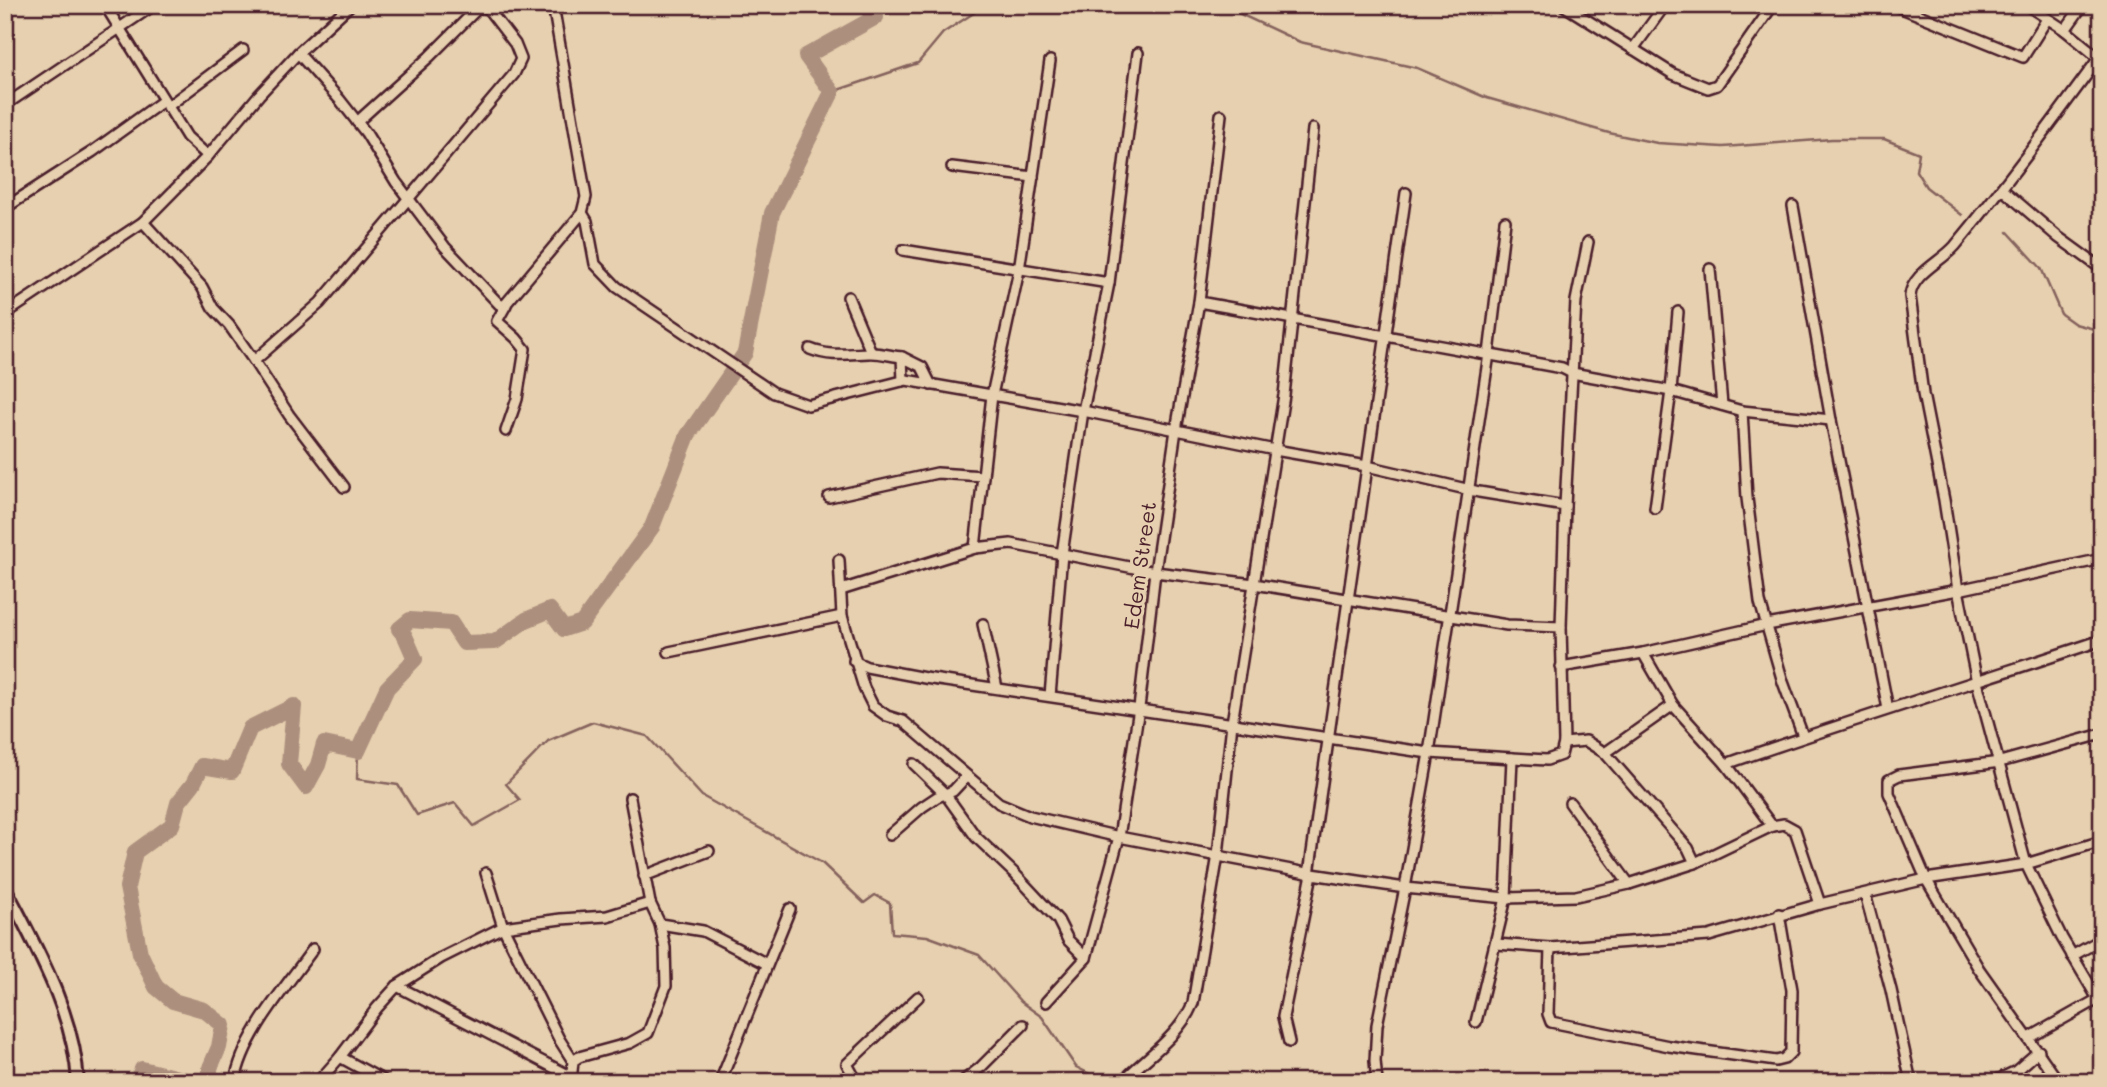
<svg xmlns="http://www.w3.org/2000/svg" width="2107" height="1087" viewBox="0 0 2107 1087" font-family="Mali,sans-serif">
  <rect width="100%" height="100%" fill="#e6d0af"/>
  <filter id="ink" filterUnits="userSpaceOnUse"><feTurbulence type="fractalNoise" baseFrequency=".0143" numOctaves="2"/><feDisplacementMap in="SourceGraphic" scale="14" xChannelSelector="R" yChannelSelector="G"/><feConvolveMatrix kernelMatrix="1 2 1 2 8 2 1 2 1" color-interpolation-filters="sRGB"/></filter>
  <g filter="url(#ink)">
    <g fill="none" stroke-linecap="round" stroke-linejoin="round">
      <!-- stream -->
      <g stroke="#85625d" stroke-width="2.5">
        <path d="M1221,5L1300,42L1417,68L1487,98L1609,133L1657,143L1723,147L1832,139H1884L1919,153L1916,171L1926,187L1962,215"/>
        <path d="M832,92L918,63L943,33L986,5"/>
        <path d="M2008,232L2041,268L2061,314L2075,324L2102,331"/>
        <path d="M358,751L357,779L398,785L417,815L455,803L474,826L520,800L506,784L548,741L593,722L647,736L702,796L822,863L864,903L875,895L890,903L892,933L927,936L979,955L1021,1002L1042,1017L1076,1067L1106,1082"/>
      </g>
      <!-- river -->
      <g stroke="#ad8f7e" stroke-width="16">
        <path d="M136,1082L142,1069L194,1082"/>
        <path d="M210,1082V1068L219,1047L223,1025L204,1010L173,1001L156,987L140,953L127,887L135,852L172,825L178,803L193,784L202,766L232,771L250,728L294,706L289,764L306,787L318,765L324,744L358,751L387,688L415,659L405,636L399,629L410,620L451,623L464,643L495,642L526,620L550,610L564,629L582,623L652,527L688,435L745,353L772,213L832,92L806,56L876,17L864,5"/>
      </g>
      <!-- minor casing -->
      <g stroke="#4a1f2b" stroke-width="14">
        <g id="minor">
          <path d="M105,5L187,137L208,156"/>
          <path d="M1563,5L1673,74L1708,88L1717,85L1773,5"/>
          <path d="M1894,5L2023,57L2047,19"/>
          <path d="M2027,5L2065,30L2099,58C2052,122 2006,185 1955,246C1941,262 1912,274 1910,296L1923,394L1944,500L1958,590L1977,682L2026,864L2062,938L2098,999"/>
          <path d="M2065,30L2083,5"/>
          <path d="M1633,49L1665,5"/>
          <path d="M298,53L340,100L366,133L396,182L445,247L499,304L504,306L582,213L586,197L553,5"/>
          <path d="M5,105L154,5"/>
          <path d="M167,107L243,50"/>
          <path d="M357,122L429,57L481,5"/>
          <path d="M952,167L1033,177"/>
          <path d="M2002,189L2058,237L2102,269"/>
          <path d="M1793,206L1831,420L1888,709"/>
          <path d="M5,208L92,152L163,101"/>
          <path d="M582,213L587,221L595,264L617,287L774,393L808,405L906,380L1083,411L1275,450L1367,466L1479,492L1565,506"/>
          <path d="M143,222L202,287L213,308L229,325L254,361L289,415L344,487"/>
          <path d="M903,250L1109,283"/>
          <path d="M1710,269L1722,405"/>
          <path d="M848,297L871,352"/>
          <path d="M1199,302L1562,368L1572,373L1671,391L1742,411L1831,420"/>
          <path d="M506,305L497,321L516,338L525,349L517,399L506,431"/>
          <path d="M5,314L143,222L208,156L259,95L298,53L350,5"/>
          <path d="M810,349C830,357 847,354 868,353C879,352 891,356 902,357L903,381"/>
          <path d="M902,357L922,367L931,385"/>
          <path d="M254,361L320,303L514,74L521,59L515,44L485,5"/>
          <path d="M1742,411L1747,498L1760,602L1783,682L1803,736"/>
          <path d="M829,497L937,473L983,476"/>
          <path d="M1655,508L1671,391L1678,312"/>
          <path d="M975,548L992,395L1019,270L1050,61"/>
          <path d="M839,560L842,616L864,688L873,706L887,716L903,721L999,803L1030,816L1119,837L1312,874L1405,888L1506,898L1576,896L1629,884L1695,863L1772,826L1784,824L1795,830L1820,904"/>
          <path d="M841,590L975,548L1011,544L1155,572L1254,584L1507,625L1561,627"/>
          <path d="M983,624L997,688"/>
          <path d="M669,652L842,616"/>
          <path d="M1643,653L1673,705L1726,764L1772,826"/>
          <path d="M854,661L867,667L925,678L1429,753L1547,760L1561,755L1564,743L1561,627L1565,506L1576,301L1588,242"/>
          <path d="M1561,667L1643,653L1767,625L1958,590L2102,559"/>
          <path d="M1050,696L1062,554L1083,411L1109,283L1138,53"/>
          <path d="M1564,743L1586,741L1605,753L1688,848L1695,863"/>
          <path d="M1605,753L1673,705"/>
          <path d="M914,764L946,795L976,837L1014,873L1058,920L1068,940L1086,958"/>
          <path d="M1726,764C1851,720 1977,682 2102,640"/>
          <path d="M1570,803L1629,884"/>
          <path d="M890,835L922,807L937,797L953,791L966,777"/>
          <path d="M486,873L503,927L559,1039L573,1061"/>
          <path d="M1309,874L1406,193"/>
          <path d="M644,876L709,851"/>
          <path d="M1865,894L1891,990L1911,1082"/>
          <path d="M660,924L703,931L767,964"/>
          <path d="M1496,944L1550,948L1709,936L1820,904L1926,879L2026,864L2102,841"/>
          <path d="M1550,948L1548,1014L1551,1022L1669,1046L1776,1061L1784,1059L1791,1052L1792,990L1779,914"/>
          <path d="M2072,956L2102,939"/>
          <path d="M397,986L572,1077"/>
          <path d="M1046,1002L1086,958L1119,837L1139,708L1155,572L1176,430L1199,302L1221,115"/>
          <path d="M1476,1022L1506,898L1512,758"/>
          <path d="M2029,1038L2100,998"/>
          <path d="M1289,1042L1283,1017L1312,874"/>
          <path d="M340,1057L386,1082"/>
          <path d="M1128,1076C1151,1054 1181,1033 1193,1003L1218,855L1232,723L1284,395L1313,129"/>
          <path d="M235,1082C242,1036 286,987 313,949"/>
          <path d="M318,1082L340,1057L377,1008L397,986L441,958L503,927L561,919L607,916L650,903"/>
          <path d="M571,1082L573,1061L579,1057L630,1043L648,1033L666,986L665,948L660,924L650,903L630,798"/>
          <path d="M720,1082L790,909"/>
          <path d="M857,1082L847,1064L918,997"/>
          <path d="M962,1082L981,1067L1023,1025"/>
          <path d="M1377,1082L1375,1061L1377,1025L1405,888L1429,753L1489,354L1505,221"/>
          <path d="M1862,1082V1080"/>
          <path d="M1993,1082L2016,1071L2039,1051"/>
          <path d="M2059,1082L1979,969L1926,879L1889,793V780L1899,775L2000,762L2102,734"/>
        </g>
      </g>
      <!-- tertiary casing -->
      <g stroke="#4a1f2b" stroke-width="16">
        <path id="tertiary" d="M5,887C36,948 74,1012 78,1082"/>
      </g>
      <!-- minor -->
      <use href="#minor" stroke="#e6d0af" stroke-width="9"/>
      <!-- tertiary -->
      <use href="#tertiary" stroke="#e6d0af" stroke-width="10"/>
    </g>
  </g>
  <g text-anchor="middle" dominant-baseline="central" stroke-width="6" stroke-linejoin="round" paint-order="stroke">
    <!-- street labels -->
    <g font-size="21" fill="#4a1f2b" stroke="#e6d0af">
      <text transform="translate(1139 565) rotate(-82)">Edem Street</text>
    </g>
  </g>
  <!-- margin -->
  <rect width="2107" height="1087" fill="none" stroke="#e6d0af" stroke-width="28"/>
  <rect x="14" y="14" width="2079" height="1059" fill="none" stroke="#4a1f2b" stroke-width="2.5" filter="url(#ink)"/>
</svg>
